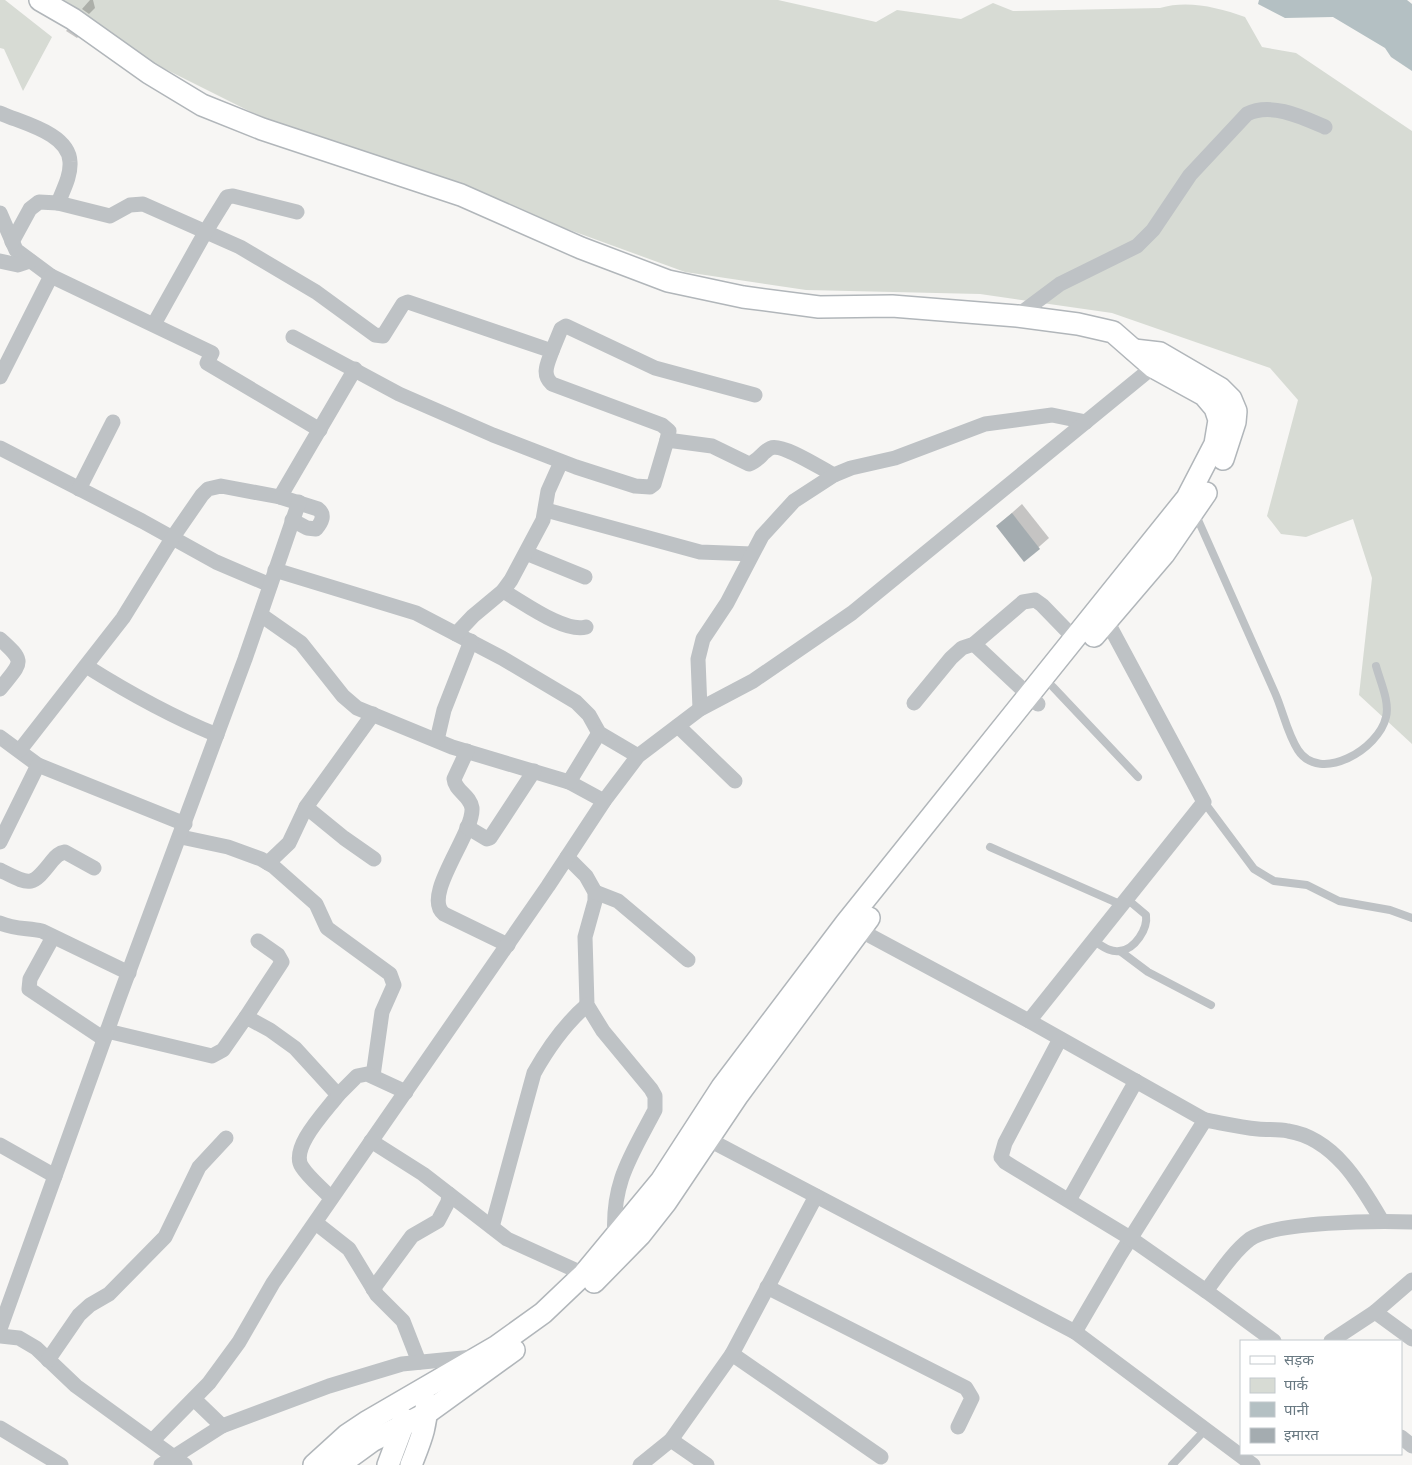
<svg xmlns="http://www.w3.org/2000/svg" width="1412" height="1465" viewBox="0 0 1412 1465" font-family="'Open Sans','Noto Sans Devanagari',sans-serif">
  <rect width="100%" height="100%" fill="#f7f6f4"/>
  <!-- green -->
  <g fill="#d7dbd4">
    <path d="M0,0H5L52,37L23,91L4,49L0,48Z"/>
    <path d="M55,0H778L876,22L897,10L961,19L993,3L1013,11L1160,8C1187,0 1217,7 1245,17L1262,47L1296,53L1412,131V744L1359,695L1372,578L1353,519L1306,537L1281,534L1267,516L1298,400L1270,368L1112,313L980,294L806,290L685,272L265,119L117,45Z"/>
  </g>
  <!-- water -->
  <path fill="#b4c0c3" d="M1259,0H1407L1412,4V71L1391,57L1385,48L1333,17L1285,18L1258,4Z"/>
  <!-- shadow -->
  <g fill="#0003">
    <path d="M90,0H93L95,8L89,14L82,9Z"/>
    <path d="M71,25L83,32L77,38L66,31Z"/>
    <path d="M1022,504L1049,538L1024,560L997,526Z"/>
  </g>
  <!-- building -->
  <path fill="#a4acb0" d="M1012,513L1040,549L1024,562L996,526Z"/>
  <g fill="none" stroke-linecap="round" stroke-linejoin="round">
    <!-- secondary casing -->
    <g stroke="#b1b6ba" stroke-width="24">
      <g id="secondary">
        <path d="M40,0L73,19L149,73L202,105L262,129L461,195L581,248L668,281L743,297L819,307L892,306L1017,316L1078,324L1113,332L1153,367L1204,395L1215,408L1219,420L1215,444L1187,498L846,923L722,1087L661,1181L584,1274L543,1313L497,1346L368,1421L347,1435L314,1465"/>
        <path d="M1134,350L1160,353L1220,388L1231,399L1236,411L1235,422L1223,459"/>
        <path d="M1094,636L1164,554L1206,493"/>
        <path d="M594,1282L640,1235L666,1202L738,1095L869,918"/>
        <path d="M339,1465L372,1441L427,1413L514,1350"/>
        <path d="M388,1465L403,1425V1418"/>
        <path d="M411,1465C419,1444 428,1425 426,1402"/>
      </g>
    </g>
    <!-- lane -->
    <g stroke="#bec2c5" stroke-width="8">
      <path d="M1195,513C1222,573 1248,633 1275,693C1283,711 1287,733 1298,750C1320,784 1379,749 1386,717C1390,702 1380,681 1376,666"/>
      <path d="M1053,687L1138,777"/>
      <path d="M1204,802L1254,869L1274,881L1307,885L1339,901L1390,910L1412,918"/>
      <path d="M990,847L1122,905"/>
      <path d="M1094,941C1101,945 1110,953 1120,951C1135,949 1148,929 1146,915L1127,899"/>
      <path d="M1120,951L1148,972L1211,1005"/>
      <path d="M1172,1465L1206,1429"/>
    </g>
    <!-- street -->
    <g stroke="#bec2c5" stroke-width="15">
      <path d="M0,113C22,123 69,133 70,162C71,176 63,190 58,203"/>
      <path d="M0,213L16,250L51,276"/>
      <path d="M12,242L30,209L39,202L58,203L110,216L130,205L143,204L240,247L316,292L375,335L383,336L403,304L408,302L552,351C548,363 541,374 552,384L662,425L669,431L667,440"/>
      <path d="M0,261L18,265L30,261"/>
      <path d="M1017,316L1060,284L1137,246L1153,230L1190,175L1247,114C1271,102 1302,117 1325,127"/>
      <path d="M154,324L206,231L227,197L233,196L297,212"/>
      <path d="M293,337L399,394L493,435L576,467L635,486L650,487L654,484L667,440L712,446L749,464C759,461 762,452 771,448C782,443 822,469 834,475"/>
      <path d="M552,351L561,329L566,326L655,368L755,395"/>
      <path d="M0,377L51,276L212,353L207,363L320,430"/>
      <path d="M0,448L142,521L216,562L270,585"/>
      <path d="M79,489L113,422"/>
      <path d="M280,497L355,369"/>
      <path d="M546,510L700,552L752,554"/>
      <path d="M526,553L585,577"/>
      <path d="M275,570L416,613L502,658L576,702L589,715L599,733L638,756"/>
      <path d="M503,591C523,602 564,633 586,627"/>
      <path d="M261,615L301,643L343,696L357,708L452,747L569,782L604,801"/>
      <path d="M456,634L473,616L503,591L511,580L543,520L548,491L561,462"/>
      <path d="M0,639C27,663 21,662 0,689"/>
      <path d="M974,644L1038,704"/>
      <path d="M86,666C129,693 170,716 217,735"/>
      <path d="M914,703L951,658L962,648L974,644L1023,602L1035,600L1042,605L1074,638"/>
      <path d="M700,709L698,659L703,639L727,603L762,536L794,501L834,475L851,468L895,458L985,424L1052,415L1086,422"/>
      <path d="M678,726L735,781"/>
      <path d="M0,737L38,765L185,824"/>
      <path d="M437,740L444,710L471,641"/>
      <path d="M20,750L123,618L173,537L202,495L208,489L221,486L280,497L318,509C326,515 321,523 316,529L307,528L292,520"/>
      <path d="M467,751L454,779C455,791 470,795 472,808C474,834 421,896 444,914L508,945"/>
      <path d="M569,782L599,733"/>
      <path d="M306,807L344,838L374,859"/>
      <path d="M467,827L487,839L490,838L534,771"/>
      <path d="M181,837L228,847L261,859L273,866L316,904L327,928L390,974L394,985L382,1012L373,1076"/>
      <path d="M0,842L38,765"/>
      <path d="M567,857L586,876L595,892V901L585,937L587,1005L603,1031L651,1089L655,1096V1110C631,1156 611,1183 615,1238"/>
      <path d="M268,863L289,843L306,807L373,714"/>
      <path d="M0,870C30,885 31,888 52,861C56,856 59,853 65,852L94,868"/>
      <path d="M595,892L618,901L688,960"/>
      <path d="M0,923C13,929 28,928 42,931L129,973"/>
      <path d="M852,926L1029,1021L1205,1120L1120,1255L1075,1332"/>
      <path d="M53,937L30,979L29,989L104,1039"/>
      <path d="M246,1017L282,962L278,955L258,941"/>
      <path d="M1029,1021L1204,802L1107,621"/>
      <path d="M107,1031L212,1056L223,1050L246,1017L270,1030L295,1048L338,1095C327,1110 289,1148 302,1167C309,1178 322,1188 331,1198"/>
      <path d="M1060,1039L1005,1143L1001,1157L1005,1162L1130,1238L1206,1291C1219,1274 1233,1252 1250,1239C1276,1221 1378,1221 1412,1222"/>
      <path d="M338,1095L357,1076L367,1074L406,1092"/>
      <path d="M1205,1120C1222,1123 1240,1127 1258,1129C1268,1130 1279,1129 1288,1131C1334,1138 1361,1185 1382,1221"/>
      <path d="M700,1135L1075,1332L1253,1465"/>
      <path d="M371,1141L423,1174L507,1239L584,1274"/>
      <path d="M0,1145L55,1176"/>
      <path d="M1069,1200L1136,1081"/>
      <path d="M316,1223L349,1249L377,1295L403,1321L419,1362"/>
      <path d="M492,1227L534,1073C548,1048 565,1024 587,1005"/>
      <path d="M767,1287L966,1388L972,1398L958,1427"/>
      <path d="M373,1289L412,1236L438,1221L448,1202L449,1194"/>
      <path d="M1206,1291L1274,1341"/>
      <path d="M1375,1312L1412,1339"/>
      <path d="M0,1329L119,998L245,659L299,502"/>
      <path d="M0,1336L19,1338L36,1348L76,1386L185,1465"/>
      <path d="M1331,1341L1375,1312L1412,1280"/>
      <path d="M732,1354L881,1457"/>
      <path d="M48,1360L79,1315L90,1305L109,1294L165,1237L199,1167L226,1138"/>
      <path d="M194,1399L222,1426"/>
      <path d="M0,1428L61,1465"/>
      <path d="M1401,1437L1412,1446"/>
      <path d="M153,1440L209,1383L239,1342L273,1283L548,886L604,801L638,756L700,709L753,681L852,613L1153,367L1157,358"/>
      <path d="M671,1440L707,1465"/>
      <path d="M161,1465L222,1426L329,1386L402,1364L473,1357"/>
      <path d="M640,1465L671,1440L732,1354L816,1196"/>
    </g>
    <!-- secondary -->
    <use href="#secondary" stroke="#fff" stroke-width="21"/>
  </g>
  <!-- legend -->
  <rect x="1240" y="1340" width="162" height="115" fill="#ffffff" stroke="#c3c9cd"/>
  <rect x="1250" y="1356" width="25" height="8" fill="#ffffff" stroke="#c3c9cd"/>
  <text x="1284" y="1365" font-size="15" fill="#697982">सड़क</text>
  <rect x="1250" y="1378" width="25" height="15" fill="#d7dbd4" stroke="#c3c9cd"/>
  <text x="1284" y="1390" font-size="15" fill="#697982">पार्क</text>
  <rect x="1250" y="1402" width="25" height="15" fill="#b4c0c3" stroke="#c3c9cd"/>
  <text x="1284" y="1415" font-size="15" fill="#697982">पानी</text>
  <rect x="1250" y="1428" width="25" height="15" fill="#a4acb0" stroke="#c3c9cd"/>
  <text x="1284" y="1440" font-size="15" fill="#697982">इमारत</text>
</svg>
